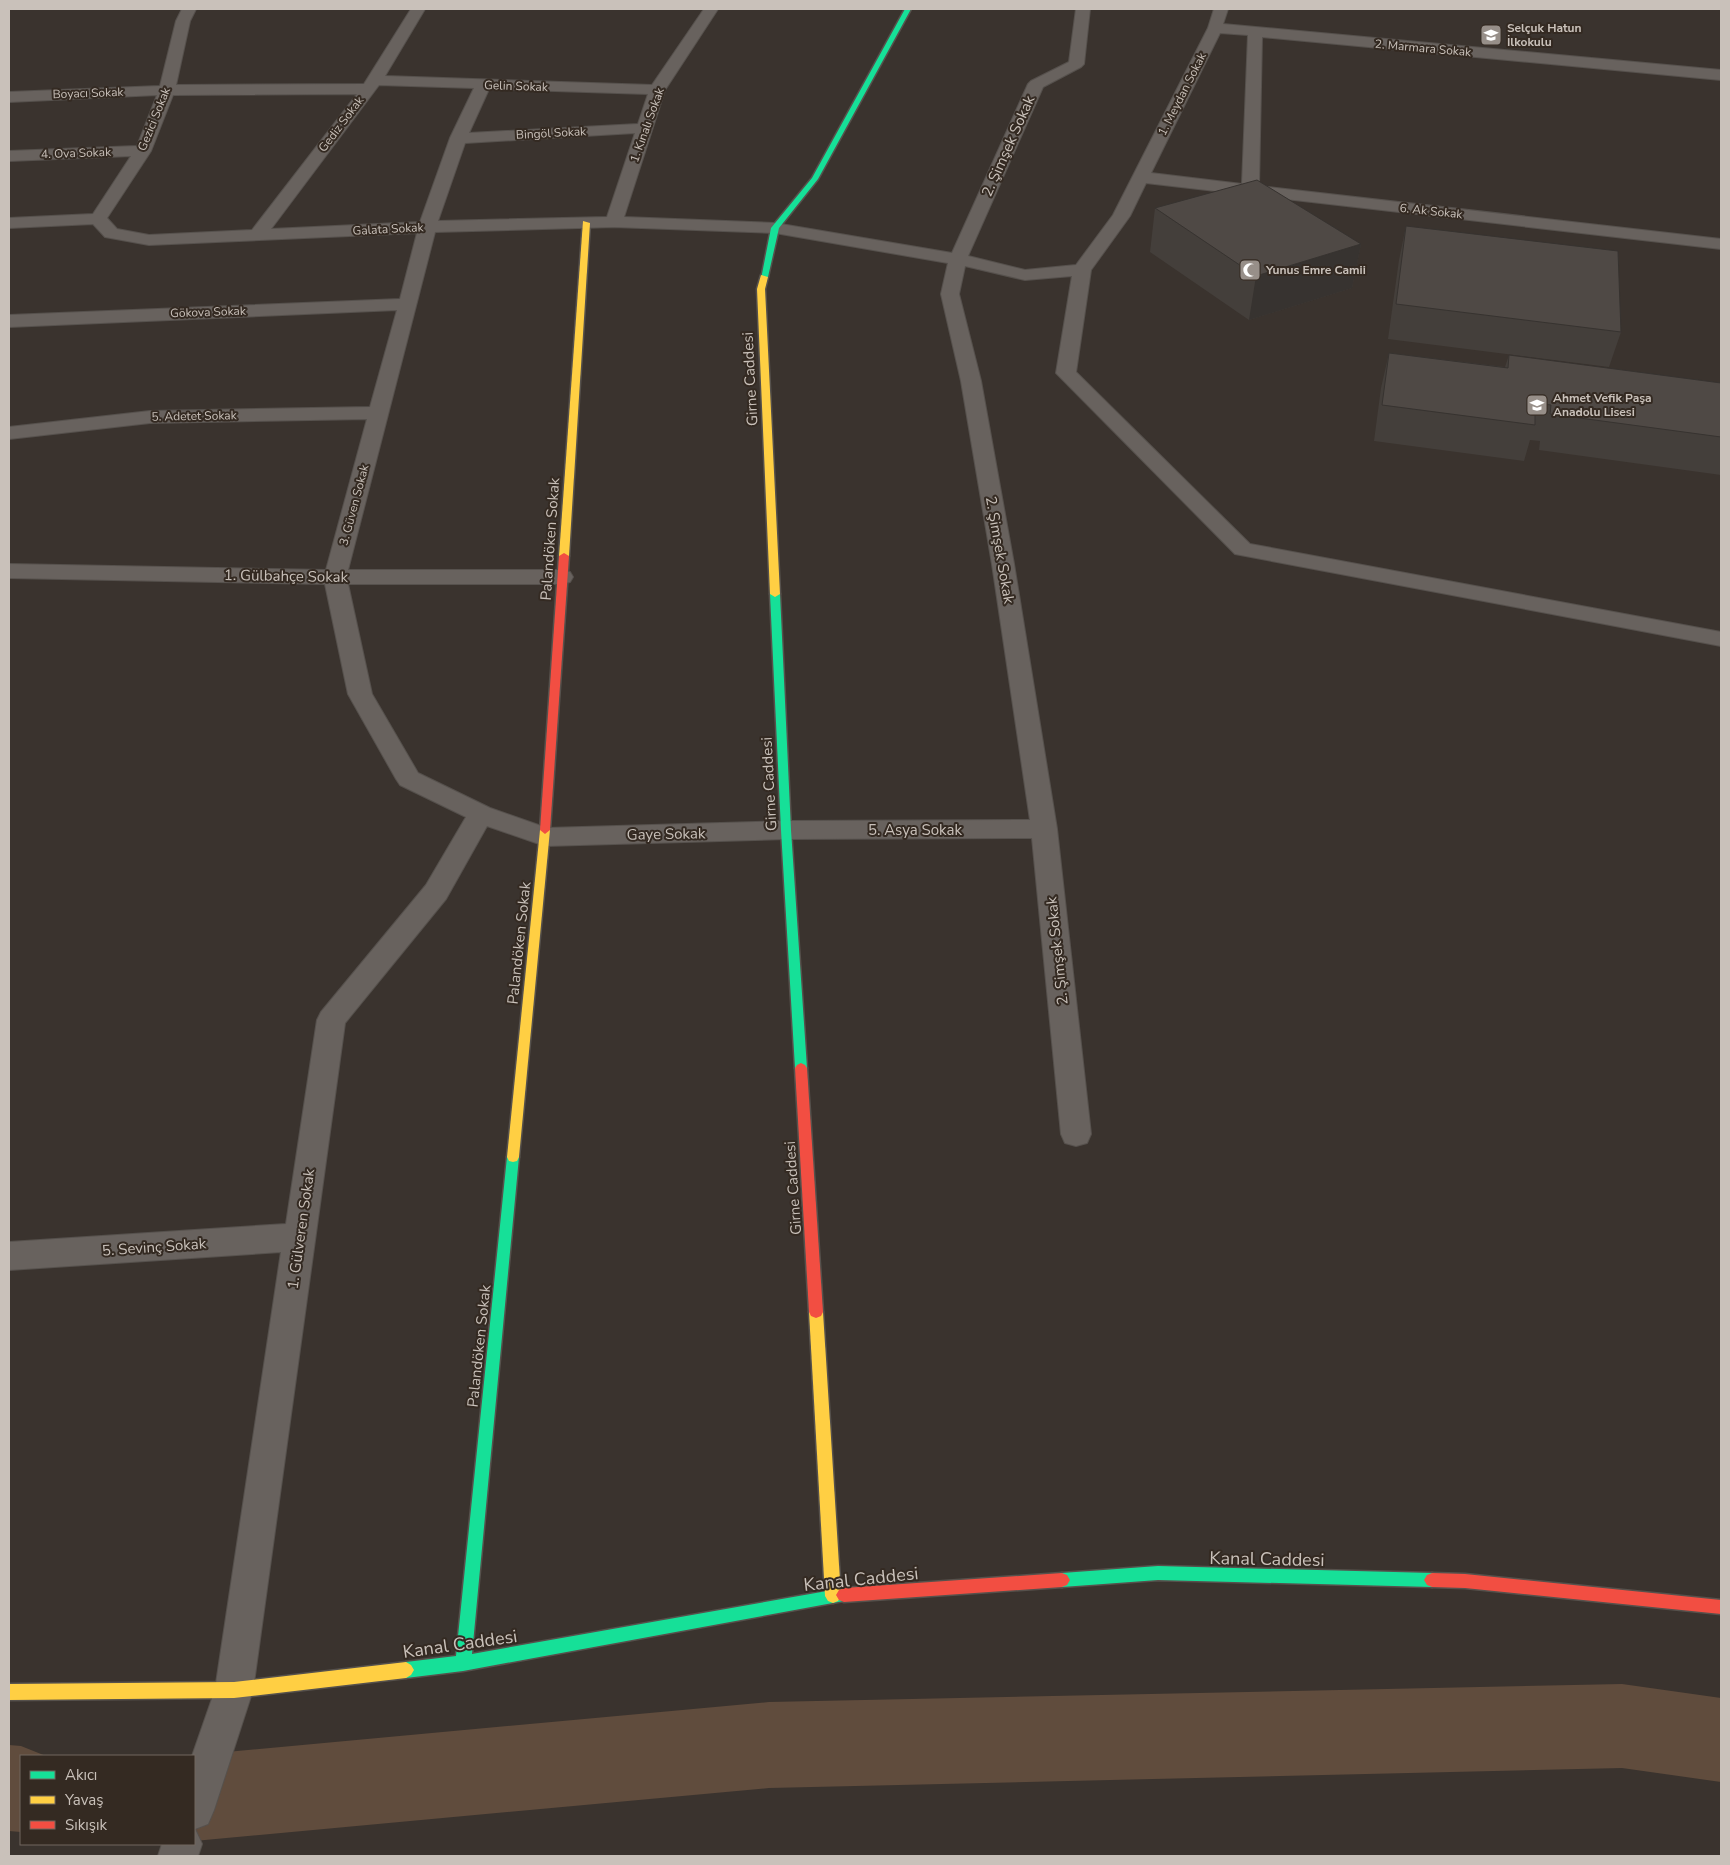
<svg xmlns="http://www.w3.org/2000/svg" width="1730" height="1865" viewBox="0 0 1730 1865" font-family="'Nunito Sans',sans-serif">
  <rect width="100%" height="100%" fill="#3a332e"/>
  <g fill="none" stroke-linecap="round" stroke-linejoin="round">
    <!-- canal -->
    <g fill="#604c3d" fill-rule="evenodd">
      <path d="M1622,1684L1721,1698V1782L1622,1768L769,1788L194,1841V1756H190L194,1755L769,1702Z"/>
      <path d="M9,1745L21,1746L46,1756H21V1832L9,1831Z"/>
    </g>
    <!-- street casing -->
    <g stroke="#56514d" stroke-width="2">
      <path id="street" d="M182,9H196L190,21L176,85L364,84L411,9H425L385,76L652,85L704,9H718L665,90L624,217L775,223L952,253L1028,84L1031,81L1069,62L1076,9H1090L1084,64L1081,67L1043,87L968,256L1025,270L1076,265L1113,215L1208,28L1214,9H1228L1223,24L1721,70V80L1262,37L1259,186L1721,239V249L1146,183L1130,216L1091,270L1076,372L1250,544L1721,632V646L1235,554L1056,373L1072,276L1025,280L965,266L959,294L981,381L1014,564L1057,829L1091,1134L1087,1143L1076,1146L1065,1143L1061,1134L1032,838L786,839L545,846L487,826L446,899L345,1023L253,1690L214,1810L208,1824L195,1829L202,1844L198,1856H158L162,1844H194L192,1756L215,1690L281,1252L9,1270V1242L286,1224L317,1020L321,1012L426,885L466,817L400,785L396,779L348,694L325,584L9,578V564L326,570L367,419L150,423L9,439V427L150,411L370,407L397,310L9,327V315L400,299L417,233L149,245L105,237L93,224L9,228V218L93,214L131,156L9,161V151L137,146L157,95L9,102V92L160,86L176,21ZM1220,33L1248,35L1242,184L1151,173ZM379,85L474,88L450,138L420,222L271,229ZM489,89L648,94L638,124L469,133ZM357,94L252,230L149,235L117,229L107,218L151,151L173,95ZM635,133L607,217L438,221L465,143ZM614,227L775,233L948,263L941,294L961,381L992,564L1030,820L786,821L547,828L490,808L418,773L372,694L348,584H562L570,582L573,577L570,572L562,570H348L435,232Z"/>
    </g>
    <!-- fast casing -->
    <g stroke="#56514c" stroke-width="3">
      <g id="fast">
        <path d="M905,9H911L818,179L779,228L768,277L761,279L771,228L812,178Z"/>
        <path d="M775,591L780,594L791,830L807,1068L805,1071H797L795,1068L781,830L770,594Z"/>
        <path d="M513,1152L517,1153L519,1157L472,1654L844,1588L849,1590L852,1595L849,1600L463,1671L406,1678L401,1675L398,1670L401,1665L406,1662L456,1656L507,1157L509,1153Z"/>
        <path d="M1158,1566L1432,1573L1437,1575L1440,1580L1437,1585L1432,1587L1158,1580L1062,1587L1057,1585L1054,1580L1057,1575L1062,1573Z"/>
      </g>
    </g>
    <!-- slow casing -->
    <g stroke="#56514c" stroke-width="3">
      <g id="slow">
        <path d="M583,221L590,223L569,556L564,559L559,556Z"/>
        <path d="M761,275L768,277L765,289L780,594L775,597L770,594L757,289Z"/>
        <path d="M545,826L550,830L519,1157L517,1161L513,1162L509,1161L507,1157L540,830Z"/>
        <path d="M816,1306L821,1308L823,1312L841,1596L838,1601L833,1603L828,1601L825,1596L809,1312L811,1308Z"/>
        <path d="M406,1662L411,1665L414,1670L411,1675L406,1678L234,1698L9,1700V1684L234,1682Z"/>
      </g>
    </g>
    <!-- jam casing -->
    <g stroke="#56514c" stroke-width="3">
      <g id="jam">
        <path d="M564,553L569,556L550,830L545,834L540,830L559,556Z"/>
        <path d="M801,1063L805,1065L807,1068L823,1312L821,1316L816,1318L811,1316L809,1312L795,1068L797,1065Z"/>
        <path d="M1062,1573L1067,1575L1070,1580L1067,1585L1062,1587L844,1602L839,1600L836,1595L839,1590L844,1588Z"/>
        <path d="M1432,1573L1465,1574L1721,1600V1614L1465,1588L1432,1587L1427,1585L1424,1580L1427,1575Z"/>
      </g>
    </g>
    <!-- street -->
    <use href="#street" fill="#68625e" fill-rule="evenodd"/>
    <!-- fast -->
    <use href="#fast" fill="#16e098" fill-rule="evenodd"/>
    <!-- slow -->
    <use href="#slow" fill="#ffcf43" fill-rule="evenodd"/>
    <!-- jam -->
    <use href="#jam" fill="#f24e42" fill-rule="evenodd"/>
  </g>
  <!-- wall -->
  <g fill="#443f3b">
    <path d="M1155,208L1361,244L1352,288L1249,320L1150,252Z"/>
    <path d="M1406,226L1621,332L1609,367L1388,339L1399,260Z"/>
    <path d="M1389,353L1505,367L1509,355L1721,383V475L1539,450L1540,441L1530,440L1524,461L1374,441L1381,388Z"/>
  </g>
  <!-- shaded-wall -->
  <path fill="#373330" d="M1361,244L1352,288L1249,320L1256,276Z"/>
  <!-- building -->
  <g fill="#4f4945" stroke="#373330">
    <path d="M1257,180L1361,244L1256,276L1155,208Z"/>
    <path d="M1406,226L1618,251L1621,332L1396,304Z"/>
    <path d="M1389,353L1508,368L1509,355L1721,383V437L1550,414L1551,405L1535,403V425L1382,405Z"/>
  </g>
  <!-- icons -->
  <defs>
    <g id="school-square" transform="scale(1.125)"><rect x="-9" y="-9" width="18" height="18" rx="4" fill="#978f89" stroke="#342a22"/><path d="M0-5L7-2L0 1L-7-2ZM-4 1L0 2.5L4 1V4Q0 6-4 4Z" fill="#fff"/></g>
    <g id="mosque-square" transform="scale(1.125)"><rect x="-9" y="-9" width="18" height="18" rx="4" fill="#978f89" stroke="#342a22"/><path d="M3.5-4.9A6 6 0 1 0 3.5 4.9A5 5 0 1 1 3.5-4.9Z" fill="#fff"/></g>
  </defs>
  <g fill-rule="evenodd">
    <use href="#school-square" x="1491" y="35"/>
    <use href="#mosque-square" x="1250" y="270"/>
    <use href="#school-square" x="1537" y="405"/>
  </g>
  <g text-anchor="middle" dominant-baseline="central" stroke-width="4" stroke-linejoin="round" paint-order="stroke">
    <!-- far-poi labels -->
    <g font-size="12" font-weight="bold" fill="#c9c1ba" stroke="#342a22" text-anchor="start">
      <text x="1507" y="28">Selçuk Hatun<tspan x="1507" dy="14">İlkokulu</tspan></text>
      <text x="1266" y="270">Yunus Emre Camii</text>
      <text x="1553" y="398">Ahmet Vefik Paşa<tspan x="1553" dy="14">Anadolu Lisesi</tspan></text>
    </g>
    <!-- far-street labels -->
    <g font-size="12" fill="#c9c1ba" stroke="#342a22">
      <text transform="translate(1423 48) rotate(5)">2. Marmara Sokak</text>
      <text transform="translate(516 86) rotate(2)">Gelin Sokak</text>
      <text transform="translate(88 93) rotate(-2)">Boyacı Sokak</text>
      <text transform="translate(1182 94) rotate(-63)">1. Meydan Sokak</text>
      <text transform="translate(154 119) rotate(-68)">Gezici Sokak</text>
      <text transform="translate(341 124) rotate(-53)">Gediz Sokak</text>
      <text transform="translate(647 125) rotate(-70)">1. Kınalı Sokak</text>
      <text transform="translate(551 133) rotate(-3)">Bingöl Sokak</text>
      <text transform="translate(76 153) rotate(-2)">4. Ova Sokak</text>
      <text transform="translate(1431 211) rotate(6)">6. Ak Sokak</text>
      <text transform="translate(388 229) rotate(-3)">Galata Sokak</text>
      <text transform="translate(208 312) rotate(-2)">Gökova Sokak</text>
      <text transform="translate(194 416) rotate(-1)">5. Adetet Sokak</text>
      <text transform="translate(354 505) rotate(-75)">3. Güven Sokak</text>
    </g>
    <!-- street labels -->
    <g font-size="15" fill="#c9c1ba" stroke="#342a22">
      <text transform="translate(1008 146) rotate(-66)">2. Şimşek Sokak</text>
      <text transform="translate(750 379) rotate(-93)">Girne Caddesi</text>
      <text transform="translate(550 539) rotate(-86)">Palandöken Sokak</text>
      <text transform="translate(1000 550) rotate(80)">2. Şimşek Sokak</text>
      <text transform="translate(286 576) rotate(1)">1. Gülbahçe Sokak</text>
      <text transform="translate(769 784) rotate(-93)">Girne Caddesi</text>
      <text x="915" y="830">5. Asya Sokak</text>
      <text transform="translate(666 834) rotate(-1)">Gaye Sokak</text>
      <text transform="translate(519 943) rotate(-84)">Palandöken Sokak</text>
      <text transform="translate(1057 951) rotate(-96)">2. Şimşek Sokak</text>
      <text transform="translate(793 1188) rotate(-94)">Girne Caddesi</text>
      <text transform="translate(301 1229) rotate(-82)">1. Gülveren Sokak</text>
      <text transform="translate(154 1247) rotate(-4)">5. Sevinç Sokak</text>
      <text transform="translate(479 1346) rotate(-84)">Palandöken Sokak</text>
    </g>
    <!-- near-street labels -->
    <g font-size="18" fill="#c9c1ba" stroke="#342a22">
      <text transform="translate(1267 1559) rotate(1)">Kanal Caddesi</text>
      <text transform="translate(861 1579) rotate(-6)">Kanal Caddesi</text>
      <text transform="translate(460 1644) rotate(-8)">Kanal Caddesi</text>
    </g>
  </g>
  <!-- border -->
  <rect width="1730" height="1865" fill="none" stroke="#c9c1ba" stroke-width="20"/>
  <!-- legend -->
  <rect x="20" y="1755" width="175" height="90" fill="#342a22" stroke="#70665f"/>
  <rect x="30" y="1771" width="25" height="8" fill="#16e098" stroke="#70665f"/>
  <text x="65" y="1780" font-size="15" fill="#c9c1ba">Akıcı</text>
  <rect x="30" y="1796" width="25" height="8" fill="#ffcf43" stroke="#70665f"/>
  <text x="65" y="1805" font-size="15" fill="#c9c1ba">Yavaş</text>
  <rect x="30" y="1821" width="25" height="8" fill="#f24e42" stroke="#70665f"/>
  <text x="65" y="1830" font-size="15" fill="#c9c1ba">Sıkışık</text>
</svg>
